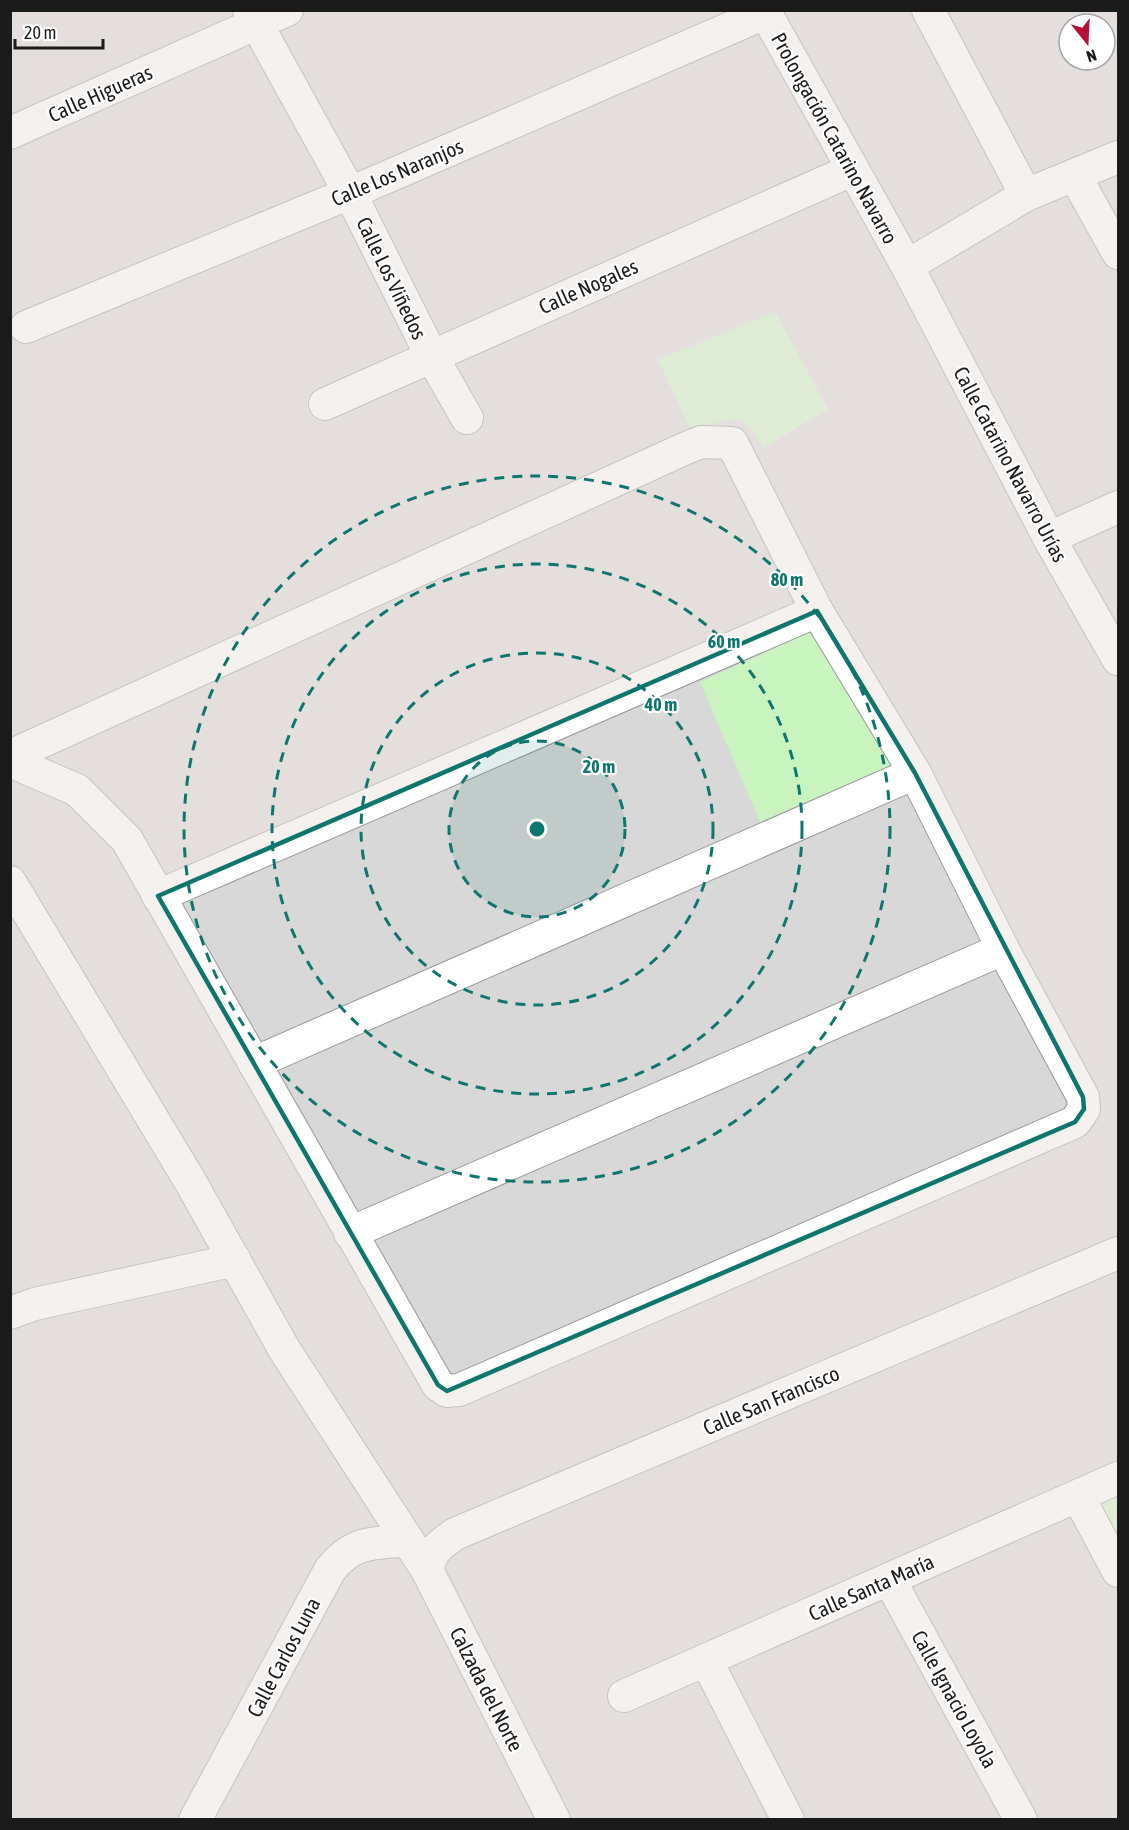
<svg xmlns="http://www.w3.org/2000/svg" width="1129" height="1830" viewBox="0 0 1129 1830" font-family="'Asap Condensed',sans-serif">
  <rect width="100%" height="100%" fill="#ece6e1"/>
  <!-- residential -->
  <path fill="#d9d8d8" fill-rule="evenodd" d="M11,11H1118V1819H11ZM1069,24H1105V60H1069Z"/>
  <!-- park -->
  <g fill="#c9f4c0">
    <path d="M775,312L828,409L763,448C746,407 724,419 692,432L658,360Z"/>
    <path d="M822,627L897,766L763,828L700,682Z"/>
    <path d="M1118,1493V1538L1098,1503Z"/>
  </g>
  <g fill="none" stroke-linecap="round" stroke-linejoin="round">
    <!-- minor casing -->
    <g stroke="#989898" stroke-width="34">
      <g id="minor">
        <path d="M249,10L350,193L431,355L467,418"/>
        <path d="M764,10L907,266L1049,538L1118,659"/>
        <path d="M928,10L1026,195"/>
        <path d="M10,133L287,10"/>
        <path d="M1075,176L1118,253"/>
        <path d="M907,266L1026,195L1118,157"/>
        <path d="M26,327L350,193L765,13"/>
        <path d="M325,404L852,170"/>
        <path d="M1049,538L1118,507"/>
        <path d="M10,756L684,449L701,442L732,443L817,611L915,773L1003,949L1083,1097L1084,1109L1075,1122L459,1390L447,1391L438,1385L127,840L77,790L10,761"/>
        <path d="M10,882L190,1181L284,1349L427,1570"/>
        <path d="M158,896L817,611"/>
        <path d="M254,1063L915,773"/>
        <path d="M350,1233L1003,949"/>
        <path d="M10,1313L35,1304L235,1260"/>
        <path d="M1078,1496L1118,1571"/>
        <path d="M889,1579L1021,1820"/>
        <path d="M706,1660L788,1820"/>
        <path d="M624,1696L1118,1478"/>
        <path d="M195,1820L330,1570C354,1540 372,1544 407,1540"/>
        <path d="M554,1820L427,1570C431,1551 439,1545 455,1534L1118,1253"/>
      </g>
    </g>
    <!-- minor -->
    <use href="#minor" stroke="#fff" stroke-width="32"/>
  </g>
  <!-- marked area -->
  <path d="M0 0H1129V1830H0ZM817,611L915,773L1083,1097L1084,1109L1075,1122L447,1391L438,1385L158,896Z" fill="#ece6e1" fill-opacity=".55" fill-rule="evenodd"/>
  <path fill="none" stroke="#0f766e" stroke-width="4.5" stroke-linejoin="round" d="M817,611L915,773L1083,1097L1084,1109L1075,1122L447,1391L438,1385L158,896Z"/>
  <!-- distance rings -->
  <circle cx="537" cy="829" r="88" fill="#0f766e" fill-opacity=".12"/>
  <g fill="none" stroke="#0f766e" stroke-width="3" stroke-dasharray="10 8">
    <circle cx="537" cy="829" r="88"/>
    <circle cx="537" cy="829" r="176"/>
    <circle cx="537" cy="829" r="265"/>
    <circle cx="537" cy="829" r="353"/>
  </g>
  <g text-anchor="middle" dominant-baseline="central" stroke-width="4.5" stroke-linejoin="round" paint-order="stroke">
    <!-- street labels -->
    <g font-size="21" fill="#1b1b1b" stroke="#fff">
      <text transform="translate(100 93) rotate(-24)">Calle Higueras</text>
      <text transform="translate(835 138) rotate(61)">Prolongación Catarino Navarro</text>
      <text transform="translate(397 172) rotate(-23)">Calle Los Naranjos</text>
      <text transform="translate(392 278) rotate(64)">Calle Los Viñedos</text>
      <text transform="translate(588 286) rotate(-24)">Calle Nogales</text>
      <text transform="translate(1011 464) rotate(62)">Calle Catarino Navarro Urías</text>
      <text transform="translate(771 1400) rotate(-23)">Calle San Francisco</text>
      <text transform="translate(871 1587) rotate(-24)">Calle Santa María</text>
      <text transform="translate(283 1657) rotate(-62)">Calle Carlos Luna</text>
      <text transform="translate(487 1689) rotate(63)">Calzada del Norte</text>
      <text transform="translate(955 1699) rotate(61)">Calle Ignacio Loyola</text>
    </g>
  </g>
  <circle cx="537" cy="829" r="9" fill="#0f766e" stroke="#fff" stroke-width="3"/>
  <g font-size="18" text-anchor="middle" font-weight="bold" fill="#0f766e" stroke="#fff" stroke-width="4.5" stroke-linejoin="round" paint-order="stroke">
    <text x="787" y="586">80 m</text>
    <text x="724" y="648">60 m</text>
    <text x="661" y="711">40 m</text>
    <text x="599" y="773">20 m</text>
  </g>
  <!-- border -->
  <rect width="1129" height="1830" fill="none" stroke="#1b1b1b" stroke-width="24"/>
  <!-- north arrow -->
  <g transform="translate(1087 42) rotate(162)"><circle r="28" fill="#ffffff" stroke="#a4a4a4" stroke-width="1.5"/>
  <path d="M0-4.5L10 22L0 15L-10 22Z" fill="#b80e38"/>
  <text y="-9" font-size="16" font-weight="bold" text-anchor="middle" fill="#1b1b1b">N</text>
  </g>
  <!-- scale -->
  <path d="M15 39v9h88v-9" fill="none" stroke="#1b1b1b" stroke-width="3"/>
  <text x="24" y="39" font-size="18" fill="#1b1b1b" stroke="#ffffff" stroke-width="4.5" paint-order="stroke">20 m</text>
</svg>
